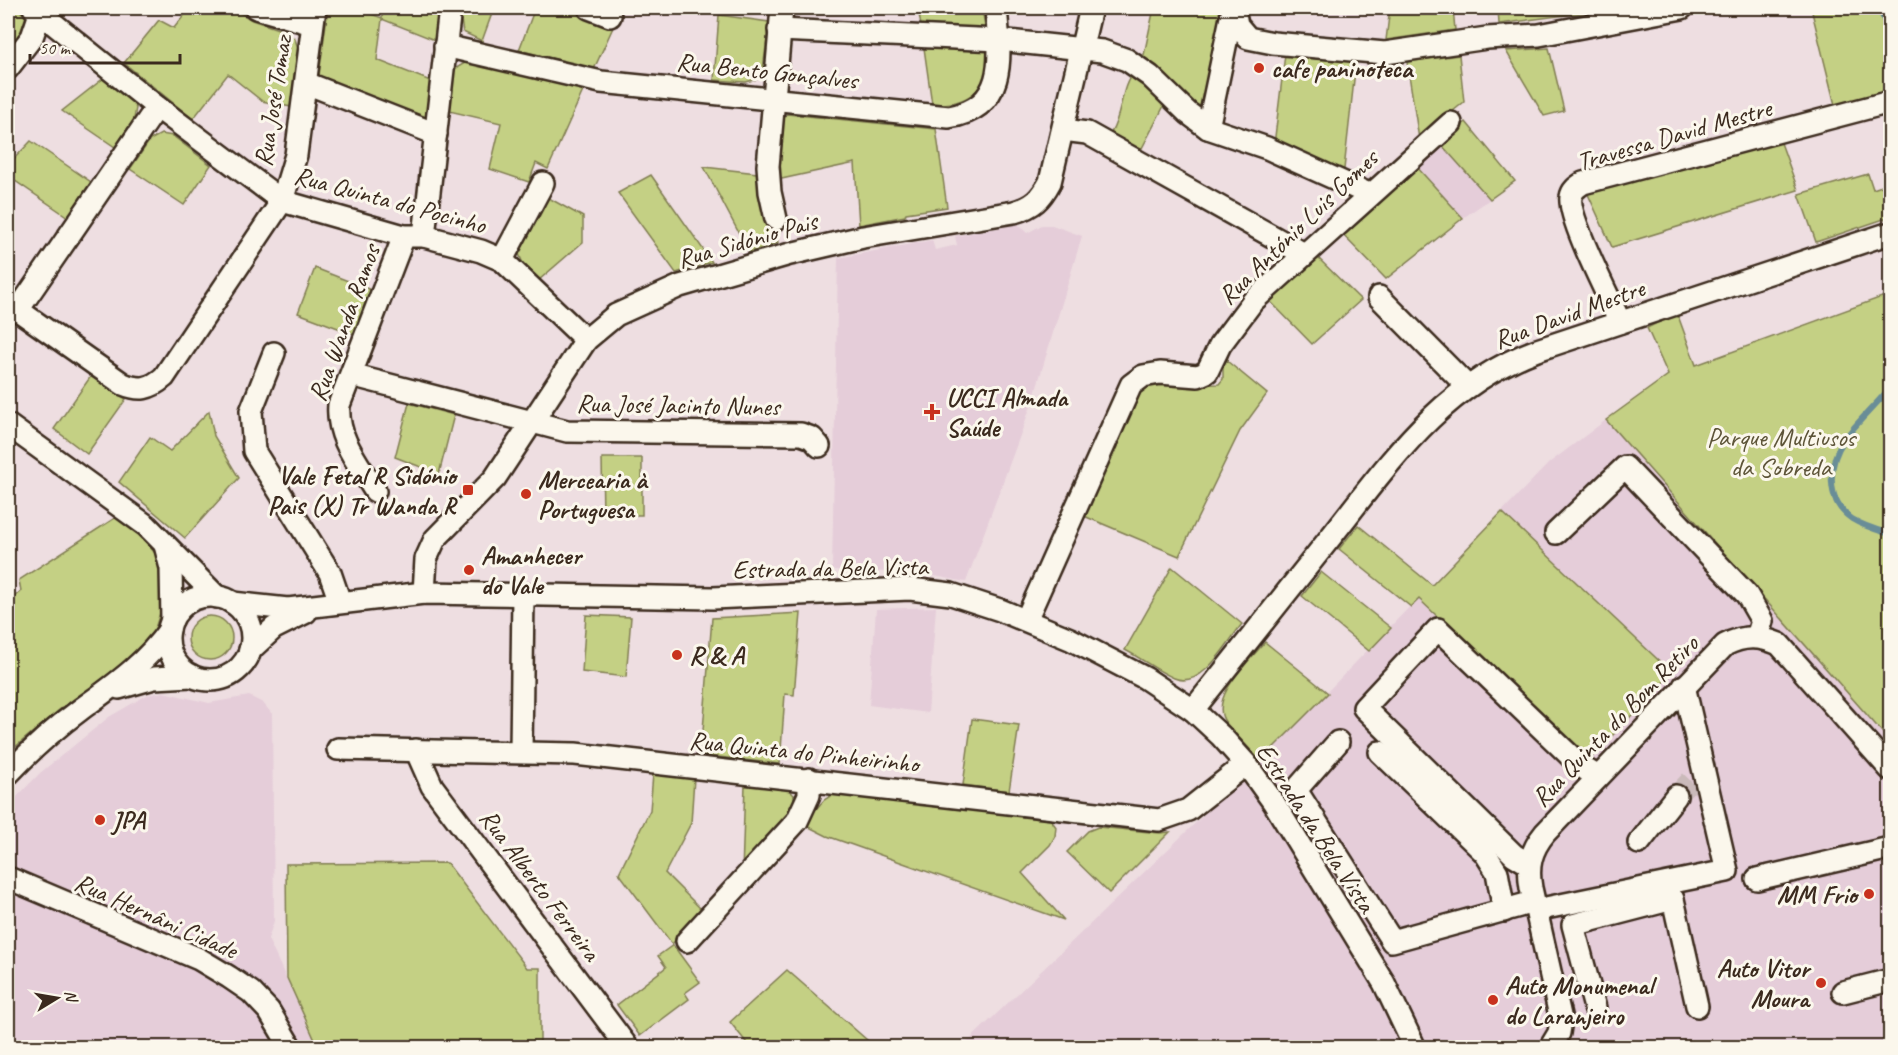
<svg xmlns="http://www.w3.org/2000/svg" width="1898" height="1055" viewBox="0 0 1898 1055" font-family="Caveat,sans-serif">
  <rect width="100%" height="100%" fill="#eedee1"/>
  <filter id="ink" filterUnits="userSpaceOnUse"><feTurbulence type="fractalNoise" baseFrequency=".0167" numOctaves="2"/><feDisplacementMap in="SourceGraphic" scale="12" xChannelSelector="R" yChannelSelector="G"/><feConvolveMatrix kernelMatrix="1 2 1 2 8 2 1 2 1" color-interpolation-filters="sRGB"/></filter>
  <g filter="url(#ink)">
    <!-- built -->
    <g fill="#e5cdd9">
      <path d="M1440,143L1490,199L1463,218L1415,165Z"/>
      <path d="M1018,224L1027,233L1042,225H1052L1082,236L1032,403L966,582L919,573L832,570L838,258L932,240L935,250L957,245L955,236Z"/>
      <path d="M1606,420L1890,742V1047L961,1048L1260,761L1549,463Z"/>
      <path d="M936,607L928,713L869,705L876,609Z"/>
      <path d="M163,692L209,703L249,696L263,703L272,714L274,921L268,939L318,1047H8V806L40,773L109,717L147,695Z"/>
    </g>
    <!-- green -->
    <g fill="#c4d084" stroke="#807d51" stroke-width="1.5">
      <path d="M8,8H16L26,16L18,40L9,48Z"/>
      <path d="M190,8H232L252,20L284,31L295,39L299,52L291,107L262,101L228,74L193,119L124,63L159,20L174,28Z"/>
      <path d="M328,8H355L382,18L383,8H441L437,41L382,19L377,60L433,82L428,124L318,83Z"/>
      <path d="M459,8H494L482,41L463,32Z"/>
      <path d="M535,8H574L615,23L594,69L519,50Z"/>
      <path d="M918,8H982L986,34L922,32Z"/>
      <path d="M1154,8H1223L1200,115L1142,64Z"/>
      <path d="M1390,8H1453L1455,30L1386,40Z"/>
      <path d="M1498,8H1617L1499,24Z"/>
      <path d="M1811,8H1890V90L1835,105Z"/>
      <path d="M719,15L769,22L763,70L757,79L746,82L714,80Z"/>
      <path d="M923,41L987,44C993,84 973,106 932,104Z"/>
      <path d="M1549,48L1564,111L1544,116L1506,51Z"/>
      <path d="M1285,54L1356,62L1343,178L1274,145Z"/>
      <path d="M1459,55L1464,102L1419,139L1407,62Z"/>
      <path d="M468,61L582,87L583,91L548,169L536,163L529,182L490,169L501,123L445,110L453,70Z"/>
      <path d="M1134,72L1167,100L1141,150L1111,133C1123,113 1120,87 1134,72Z"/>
      <path d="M104,78L129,97L136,108L134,119L115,147L62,111Z"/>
      <path d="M787,114L936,129L947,207L906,213L905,216L859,225L855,163L777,180L784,118Z"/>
      <path d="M1466,122L1515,181L1490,199L1440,143Z"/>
      <path d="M161,134L173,136L211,165L184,205L130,169L150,140Z"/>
      <path d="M1780,140L1798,190L1612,247L1587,192Z"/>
      <path d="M31,141L91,182L68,217L8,176V165Z"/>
      <path d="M1415,165L1463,218L1386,279L1340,232Z"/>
      <path d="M704,167L757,173L769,228L775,226L778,243L749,252Z"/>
      <path d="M1868,174L1873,189L1890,183V217L1816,242L1799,194Z"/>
      <path d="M651,175L712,262L676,273L618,193Z"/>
      <path d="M547,197L583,217V242L539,280L524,266L519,254Z"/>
      <path d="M1315,255L1361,300L1312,344L1268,299Z"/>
      <path d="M315,268L371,290L354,334L298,313Z"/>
      <path d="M1890,294V741L1606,420L1668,375L1647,328L1677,313L1696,365Z"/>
      <path d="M1229,350L1227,361L1267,394L1240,431L1179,556L1084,516L1140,389L1148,386L1219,384L1223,379V359Z"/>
      <path d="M91,376L126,399L87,454L54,429Z"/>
      <path d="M409,403L454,415L439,474L395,457Z"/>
      <path d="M209,411L214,436L239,478L185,538L119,482L150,437L170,451Z"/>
      <path d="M602,458H642V515H603Z"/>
      <path d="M1502,512L1672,673L1589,760L1419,599L1411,607L1339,549L1358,525L1432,585Z"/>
      <path d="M118,516L140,535L159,558L165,597L152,638L136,658L65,705L8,753V602L21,591L19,580Z"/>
      <path d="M1172,567L1242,624C1227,642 1203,690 1174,678C1157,671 1141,658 1125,650Z"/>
      <path d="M1321,572L1391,628L1369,651L1302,596Z"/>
      <path d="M801,613L794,695L785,694L780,764L701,755L712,618Z"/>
      <path d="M586,615L631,617L626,677L582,672Z"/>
      <circle cx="210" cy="638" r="22"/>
      <path d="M1265,642L1328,693L1260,761C1250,748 1237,737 1226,723C1207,699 1249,661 1265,642Z"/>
      <path d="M972,719L1019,725L1009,791L963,785Z"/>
      <path d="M653,774L694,778L691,823L665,873L702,910L672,944L619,873L650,810Z"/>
      <path d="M745,784L787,788L794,795L793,812L742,873Z"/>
      <path d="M835,793L1049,817L1056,827L1055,836L1050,845L1022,873L1064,920L827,836L803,824L824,800Z"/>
      <path d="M1098,827L1160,833L1170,832L1109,893L1067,852L1088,831Z"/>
      <path d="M447,863L527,968H540V1047H318L287,978L286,864Z"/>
      <path d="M673,945L700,982L685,993L689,999L640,1036L617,1005L666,967L658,956Z"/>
      <path d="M787,970L875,1047H750L730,1022Z"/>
    </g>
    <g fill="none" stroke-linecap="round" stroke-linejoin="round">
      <!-- stream -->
      <g stroke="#698d97" stroke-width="6">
        <path d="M1879,8L1890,33"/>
        <path d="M1890,388C1876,405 1858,421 1844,440C1828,463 1825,501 1852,519C1863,526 1877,530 1890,534"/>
      </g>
      <!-- minor-tunnel -->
      <path stroke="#cababa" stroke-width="21" stroke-dasharray="21 10" stroke-linecap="butt" d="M1676,796L1704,767"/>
      <!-- minor casing -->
      <g stroke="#3b2a1e" stroke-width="26">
        <g id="minor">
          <path d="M34,8L157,107L282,201L404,236H424L481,251L502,260L586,340"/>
          <path d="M256,8L312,24"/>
          <path d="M589,8L610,16"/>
          <path d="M1234,8L1237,25L1248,38L1273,43L1385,53L1487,38L1539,35L1682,8"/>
          <path d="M779,30L999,40L1102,51L1127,60L1150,76L1188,113L1208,128L1267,148L1369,194"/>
          <path d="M445,46L601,82L949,117C1009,107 1000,54 996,8"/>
          <path d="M8,68L32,37L42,8"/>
          <path d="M306,83L436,134"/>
          <path d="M1208,128L1233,8"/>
          <path d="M1063,130L1087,133L1304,254"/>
          <path d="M776,219L770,192L768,166L782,8"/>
          <path d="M424,236L450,8"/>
          <path d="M502,260L543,183"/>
          <path d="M1379,297L1467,386"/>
          <path d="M8,303L123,384C140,391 150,389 164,377L282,201L296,155L315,8"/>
          <path d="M18,310L157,107"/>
          <path d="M1620,322C1610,299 1567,217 1571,197C1572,190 1577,187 1583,183L1890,102"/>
          <path d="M274,353L251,411L254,451L330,573L340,602"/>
          <path d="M351,375L567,431L801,434L812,438L819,446"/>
          <path d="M8,425L147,526L217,597"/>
          <path d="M375,491C359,464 336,438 339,405L404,236"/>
          <path d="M1556,533L1625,467L1747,595L1762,621L1757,637"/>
          <path d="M165,545L171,568L172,620"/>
          <path d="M424,593L426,559L435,539L495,478L586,340L616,315L680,286L790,254L863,237L1014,212C1033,207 1041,199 1050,182L1091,8"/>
          <circle cx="210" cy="638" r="42"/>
          <path d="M233,603L288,609L424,593L713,598L910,589L951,594L1000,610L1070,639L1145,678L1193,710L1221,736L1246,764L1274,803L1384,983L1415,1048"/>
          <path d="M1026,620L1131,385L1143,376L1160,373L1198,376L1207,372L1220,345L1253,301L1451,123"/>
          <path d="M250,650L274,628L306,612"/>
          <path d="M119,688L154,678L192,676"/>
          <path d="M1193,710C1238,654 1282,598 1326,543C1389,464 1439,387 1537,350L1890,233"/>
          <path d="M1338,742L1296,790L1392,941L1534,902"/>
          <path d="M338,749L575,754L1159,820L1188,810L1246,764"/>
          <path d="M416,750L432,786L628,1048"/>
          <path d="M521,751L523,595"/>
          <path d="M1380,752L1485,853L1497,872L1504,911"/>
          <path d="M8,774C30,751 54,729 80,710C114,685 144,665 169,630"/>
          <path d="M1639,843L1676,796"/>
          <path d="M1529,864L1514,855L1364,708L1438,629L1582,767L1598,777"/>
          <path d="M8,878L199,959L229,977L251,992L269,1011L291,1048"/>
          <path d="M1757,879L1890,848"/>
          <path d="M1536,910L1727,871L1684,686"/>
          <path d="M687,941L797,821L809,795V779"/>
          <path d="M1843,992L1890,980"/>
          <path d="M1595,1008L1573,925L1673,899L1697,1006"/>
          <path d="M1550,1048L1559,1033L1561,1020L1531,888C1527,866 1531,850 1545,833L1725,645C1744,635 1760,636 1779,644L1890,769"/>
        </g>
      </g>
      <!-- minor -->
      <use href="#minor" stroke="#fbf7ec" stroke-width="21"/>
    </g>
  </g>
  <!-- markers -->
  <g fill="#c8321e" stroke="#fbf7ec" stroke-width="2">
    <circle cx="1259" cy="68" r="6"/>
    <path d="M929 403h6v6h6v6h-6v6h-6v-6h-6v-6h6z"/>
    <rect x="462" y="484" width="12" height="12" rx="3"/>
    <circle cx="526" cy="494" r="6"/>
    <circle cx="469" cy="570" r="6"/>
    <circle cx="677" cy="655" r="6"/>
    <circle cx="100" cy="820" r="6"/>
    <circle cx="1869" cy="894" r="6"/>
    <circle cx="1821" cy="983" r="6"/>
    <circle cx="1493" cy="1000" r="6"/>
  </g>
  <g text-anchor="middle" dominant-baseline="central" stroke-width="6" stroke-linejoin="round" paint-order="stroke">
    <!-- poi labels -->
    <g font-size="26" font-weight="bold" fill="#3b2a1e" stroke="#fbf7ec" text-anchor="start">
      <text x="1271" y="68">cafe paninoteca</text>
      <text x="946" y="397">UCCI Almada<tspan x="946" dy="30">Saúde</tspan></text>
      <text x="456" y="475" text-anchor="end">Vale Fetal R Sidónio<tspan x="456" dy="30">Pais (X) Tr Wanda R</tspan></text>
      <text x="538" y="479">Mercearia à<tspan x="538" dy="30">Portuguesa</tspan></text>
      <text x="481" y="555">Amanhecer<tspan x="481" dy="30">do Vale</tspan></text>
      <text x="689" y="655">R &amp; A</text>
      <text x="112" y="820">JPA</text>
      <text x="1857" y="894" text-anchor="end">MM Frio</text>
      <text x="1809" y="968" text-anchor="end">Auto Vitor<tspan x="1809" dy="30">Moura</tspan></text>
      <text x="1505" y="985">Auto Monumenal<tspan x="1505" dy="30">do Laranjeiro</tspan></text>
    </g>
    <!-- street labels -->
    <g font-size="26" fill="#3b2a1e" stroke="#fbf7ec">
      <text transform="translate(767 71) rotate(6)">Rua Bento Gonçalves</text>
      <text transform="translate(273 101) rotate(-81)">Rua José Tomaz</text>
      <text transform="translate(1674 135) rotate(-16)">Travessa David Mestre</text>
      <text transform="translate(390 200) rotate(15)">Rua Quinta do Pocinho</text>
      <text transform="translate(1298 227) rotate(-44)">Rua António Luis Gomes</text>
      <text transform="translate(747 240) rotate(-16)">Rua Sidónio Pais</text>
      <text transform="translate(1569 314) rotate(-20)">Rua David Mestre</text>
      <text transform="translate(344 323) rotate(-70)">Rua Wanda Ramos</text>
      <text transform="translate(678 405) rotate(1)">Rua José Jacinto Nunes</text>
      <text transform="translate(830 568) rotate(-1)">Estrada da Bela Vista</text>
      <text transform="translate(1615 721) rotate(-46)">Rua Quinta do Bom Retiro</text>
      <text transform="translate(804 752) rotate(6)">Rua Quinta do Pinheirinho</text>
      <text transform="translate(1316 828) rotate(57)">Estrada da Bela Vista</text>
      <text transform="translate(540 885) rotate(53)">Rua Alberto Ferreira</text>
      <text transform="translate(156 916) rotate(24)">Rua Hernâni Cidade</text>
    </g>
    <!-- park labels -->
    <g font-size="26" fill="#5d5438" stroke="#fbf7ec">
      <text x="1781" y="437">Parque Multiusos<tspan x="1781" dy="30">da Sobreda</tspan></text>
    </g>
  </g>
  <!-- margin -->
  <rect width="1898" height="1055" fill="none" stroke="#fbf7ec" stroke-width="30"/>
  <rect x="15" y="15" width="1868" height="1025" fill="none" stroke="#3b2a1e" stroke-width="2" filter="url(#ink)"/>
  <!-- north arrow -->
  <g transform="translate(57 998) rotate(79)" stroke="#fbf7ec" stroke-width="4.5" paint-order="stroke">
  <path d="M0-4.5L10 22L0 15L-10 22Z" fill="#3b2a1e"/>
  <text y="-9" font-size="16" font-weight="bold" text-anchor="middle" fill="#3b2a1e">N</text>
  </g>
  <!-- scale -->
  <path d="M30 54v9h150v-9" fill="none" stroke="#3b2a1e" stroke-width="3"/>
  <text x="39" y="54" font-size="18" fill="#3b2a1e" stroke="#fbf7ec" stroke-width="4.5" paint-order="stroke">50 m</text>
</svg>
